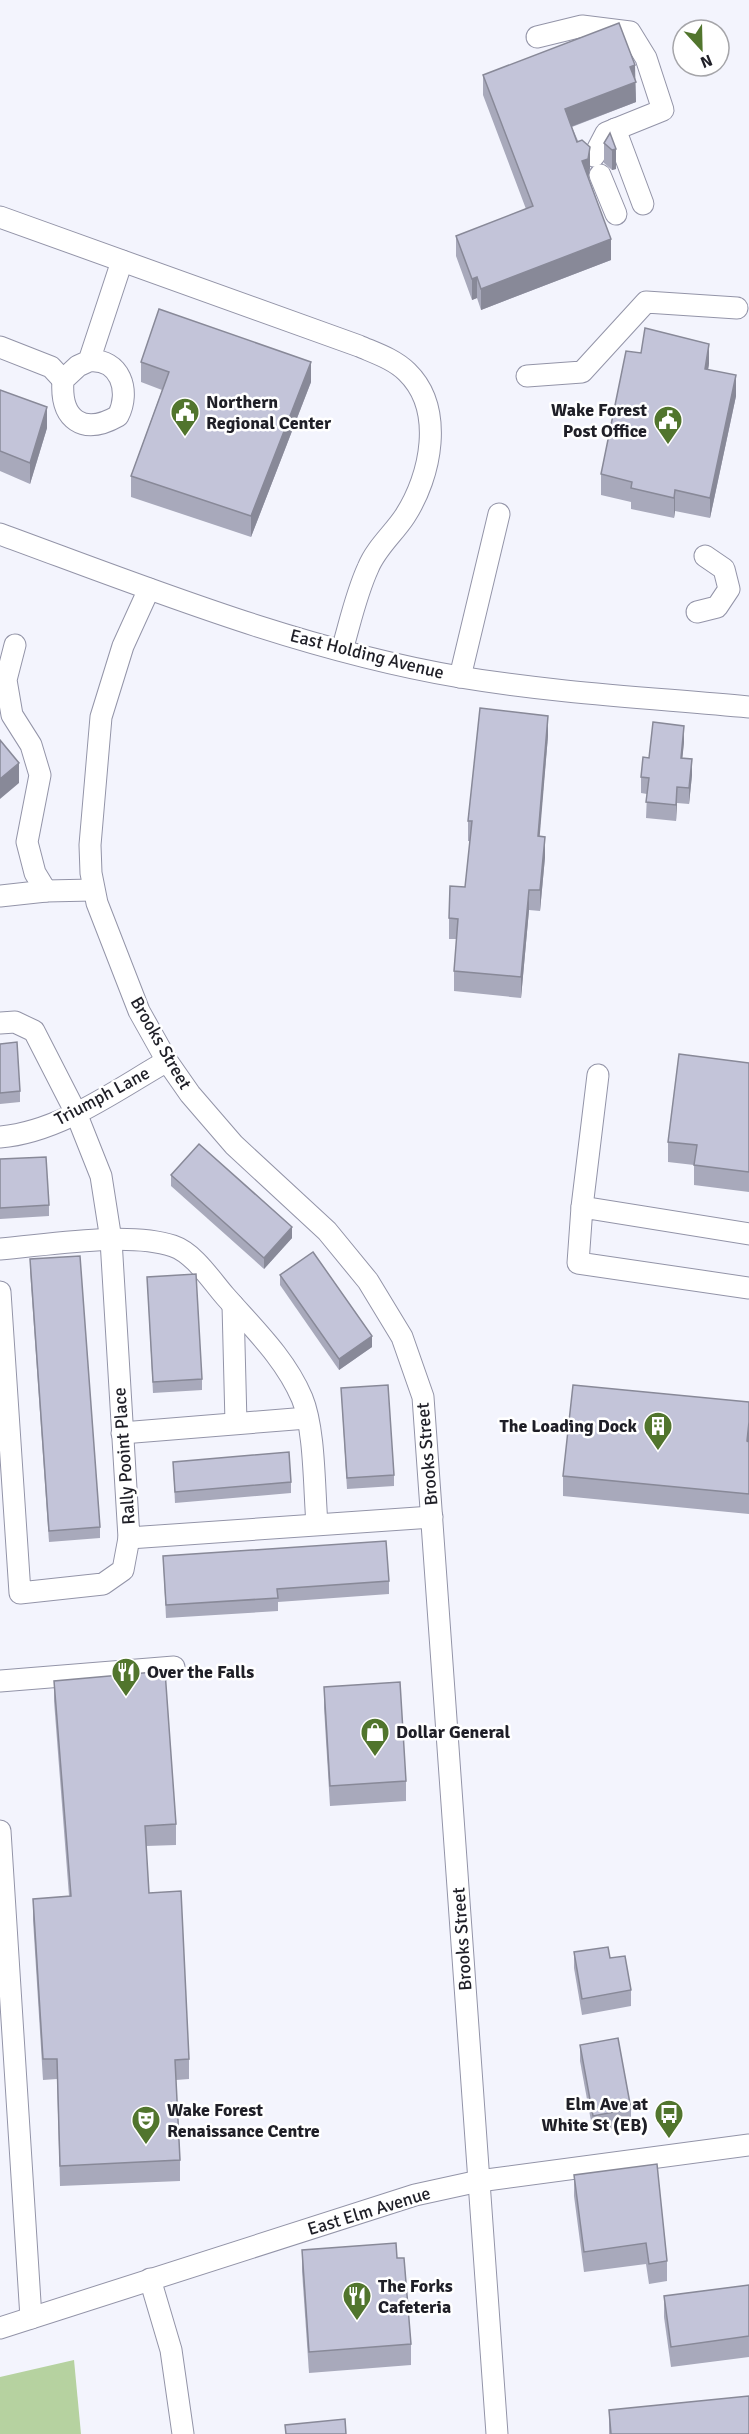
<svg xmlns="http://www.w3.org/2000/svg" width="749" height="2434" viewBox="0 0 749 2434" font-family="Signika,sans-serif">
  <rect width="100%" height="100%" fill="#f3f4fd"/>
  <!-- green -->
  <path fill="#b6d2a0" d="M74,2360L81,2434H0V2377Z"/>
  <g fill="none" stroke-linecap="round" stroke-linejoin="round">
    <!-- minor casing -->
    <g stroke="#9394a8" stroke-width="23">
      <g id="minor">
        <path d="M537,37L582,26L630,32L646,58L663,110L606,133L594,156"/>
        <path d="M615,129L643,204"/>
        <path d="M600,175L616,214"/>
        <path d="M0,217L359,346C375,353 394,359 407,372C445,409 431,476 405,516C394,533 376,548 368,568C356,594 350,623 342,650"/>
        <path d="M0,347L51,367L63,380"/>
        <path d="M89,361C120,358 131,391 118,416C83,436 60,420 63,380L78,366L89,361L122,261"/>
        <path d="M527,376L582,372L646,302L737,308"/>
        <path d="M0,534C150,589 301,650 460,677C555,693 653,698 749,707"/>
        <path d="M149,589L123,646L101,717L90,845L91,873L97,903L139,1011L167,1061L190,1094L234,1145L327,1231L368,1281L402,1337L423,1397L497,2434"/>
        <path d="M697,612L717,607L729,589L724,569L705,556"/>
        <path d="M15,645L6,680L12,715L31,745L40,775L27,842L35,873L46,891L93,890"/>
        <path d="M460,677L499,514"/>
        <path d="M0,896L46,891"/>
        <path d="M0,1023L15,1022L34,1031L76,1113L101,1176L111,1240L129,1538L432,1517"/>
        <path d="M0,1137C60,1132 116,1090 167,1061"/>
        <path d="M582,1207L598,1075"/>
        <path d="M749,1234L582,1207L578,1263L749,1288"/>
        <path d="M0,1249C48,1245 128,1231 173,1246C194,1253 211,1280 225,1296C253,1328 285,1358 302,1398C315,1429 314,1489 317,1524"/>
        <path d="M0,1292L20,1593L103,1584L123,1570L129,1538"/>
        <path d="M233,1305L236,1423"/>
        <path d="M122,1433L307,1418"/>
        <path d="M0,1681L174,1667"/>
        <path d="M0,1831L31,2318"/>
        <path d="M150,2279L171,2350L183,2434"/>
        <path d="M0,2328L415,2195L479,2181L749,2145"/>
      </g>
    </g>
    <!-- minor -->
    <use href="#minor" stroke="#fff" stroke-width="21"/>
  </g>
  <!-- wall -->
  <g fill="#a8a9bb">
    <path d="M483,75L635,80L636,102L572,127L590,168L588,178L611,260L481,310L477,298L472,300L456,256V236L526,209L483,95Z"/>
    <path d="M610,133L616,169L612,170L604,163V143Z"/>
    <path d="M141,362L311,382L251,537L131,497V476L162,390L141,382Z"/>
    <path d="M709,364L708,369L736,396L710,518L675,511L674,518L631,509V502L601,495V474Z"/>
    <path d="M0,390L47,428L30,484L0,471Z"/>
    <path d="M548,736L539,836L545,857L540,911L529,910L521,998L454,991V971L457,939H449V918L465,887L470,841H468V821Z"/>
    <path d="M684,742L682,758L692,775L689,804L677,803L676,821L646,818L647,794L641,793V777L649,758Z"/>
    <path d="M0,1044L20,1091V1102L0,1104Z"/>
    <path d="M749,1063V1192L694,1185V1165L668,1162V1142Z"/>
    <path d="M0,1159L49,1205V1216L0,1219Z"/>
    <path d="M171,1175L292,1238L264,1269L171,1186Z"/>
    <path d="M30,1259L100,1527V1538L49,1542L30,1270Z"/>
    <path d="M280,1275L372,1347L339,1370L280,1285Z"/>
    <path d="M147,1277L202,1379V1390L153,1393Z"/>
    <path d="M341,1388L394,1475V1486L347,1489Z"/>
    <path d="M749,1402V1514L563,1496V1476Z"/>
    <path d="M173,1462L291,1482V1493L175,1503Z"/>
    <path d="M163,1556L389,1581V1594L278,1602V1611L166,1618Z"/>
    <path d="M54,1681L176,1824V1845L146,1846L149,1893L189,2059V2079L176,2080L180,2160V2181L60,2186L57,2079L43,2080L33,1920V1899L69,1896L54,1701Z"/>
    <path d="M324,1687L406,1781V1801L330,1806L324,1708Z"/>
    <path d="M574,1952L610,1958L631,1990V2006L582,2015L574,1968Z"/>
    <path d="M580,2045L631,2109V2125L593,2132L580,2061Z"/>
    <path d="M574,2175L667,2261V2281L649,2284L646,2264L584,2272L574,2196Z"/>
    <path d="M302,2250L397,2258L411,2344V2365L309,2373L302,2271Z"/>
    <path d="M749,2285V2357L671,2367L664,2317V2296Z"/>
    <path d="M609,2410L749,2434H609Z"/>
  </g>
  <!-- shaded-wall -->
  <g fill="#888998">
    <path d="M635,65L636,102L565,129V109L630,67Z"/>
    <path d="M590,147V168L588,180L582,161Z"/>
    <path d="M616,149V169L612,170V150Z"/>
    <path d="M611,239V260L481,310V289Z"/>
    <path d="M477,277V298L472,300V279Z"/>
    <path d="M709,344V364L705,389V369Z"/>
    <path d="M311,362V382L251,537V516Z"/>
    <path d="M736,375V396L710,518V498Z"/>
    <path d="M47,407V428L30,484V463Z"/>
    <path d="M675,490V511L674,518V498Z"/>
    <path d="M548,716V736L538,857V836Z"/>
    <path d="M684,726V742L681,773V758Z"/>
    <path d="M692,759V775L689,804V788Z"/>
    <path d="M19,763V783L0,799V779Z"/>
    <path d="M677,787V803L676,821V805Z"/>
    <path d="M545,837V857L540,911V890Z"/>
    <path d="M529,890V910L521,998V977Z"/>
    <path d="M292,1227V1238L264,1269V1258Z"/>
    <path d="M372,1336V1347L339,1370V1359Z"/>
    <path d="M749,1422V1442L747,1441Z"/>
  </g>
  <!-- building -->
  <g fill="#c3c4d9" stroke="#888998" stroke-width="1.5">
    <path d="M619,23L635,65L630,67L636,82L565,109L577,142L582,140L590,147L588,159L582,161L611,239L481,289L477,277L472,279L456,236L533,206L483,75Z"/>
    <path d="M610,133L616,149L612,150L604,143Z"/>
    <path d="M159,309L311,362L251,516L131,476L169,372L141,362Z"/>
    <path d="M645,328L709,344L705,369L736,375L710,498L675,490L674,498L631,488L632,482L601,474L626,351L641,353Z"/>
    <path d="M0,390L47,407L30,463L0,451Z"/>
    <path d="M480,708L548,716L538,836L545,837L540,890H529L521,977L454,971L458,919L449,918L450,886L465,887L472,821H468Z"/>
    <path d="M653,722L684,726L681,758L692,759L689,788L677,787L676,805L646,802L649,778L641,777L643,757L649,758Z"/>
    <path d="M0,740L19,763L0,779Z"/>
    <path d="M17,1042L20,1091L0,1093V1044Z"/>
    <path d="M679,1054L749,1063V1172L694,1165L697,1145L668,1142Z"/>
    <path d="M199,1144L292,1227L264,1258L171,1175Z"/>
    <path d="M46,1157L49,1205L0,1208V1159Z"/>
    <path d="M313,1252L372,1336L339,1359L280,1275Z"/>
    <path d="M80,1256L100,1527L49,1531L30,1259Z"/>
    <path d="M196,1274L202,1379L153,1382L147,1277Z"/>
    <path d="M388,1385L394,1475L347,1478L341,1388Z"/>
    <path d="M573,1385L749,1402V1422L747,1441L749,1442V1494L563,1476Z"/>
    <path d="M289,1452L291,1482L175,1492L173,1462Z"/>
    <path d="M386,1541L389,1581L277,1589L278,1598L166,1605L163,1556Z"/>
    <path d="M165,1671L176,1824L145,1826L149,1893L181,1891L189,2059L175,2060L180,2160L60,2166L57,2059H43L33,1899L71,1896L54,1681Z"/>
    <path d="M400,1682L406,1781L330,1786L324,1687Z"/>
    <path d="M608,1947L610,1958L625,1956L631,1990L582,1999L574,1952Z"/>
    <path d="M618,2038L631,2109L593,2116L580,2045Z"/>
    <path d="M657,2164L667,2261L649,2264L646,2243L584,2252L574,2175Z"/>
    <path d="M396,2243L397,2258H404L411,2344L309,2352L302,2250Z"/>
    <path d="M749,2285V2336L671,2347L664,2296Z"/>
    <path d="M749,2396V2434H611L609,2410Z"/>
    <path d="M345,2419L346,2434H286L285,2425Z"/>
  </g>
  <!-- icons -->
  <defs>
    <g id="civic-pin" transform="scale(1.5)"><path d="M0 17L-7.5 6A9.5 9.5 0 1 1 7.5 6Z" fill="#51752d" stroke="#fff"/><path d="M-.6-6.5H3V-4.5H.6V-3L4-1V1h2V6H-6V1h2V-1L-.6-3ZM-1.2 2.5V6h2.4V2.5Z" fill="#fff"/></g>
    <g id="building-pin" transform="scale(1.5)"><path d="M0 17L-7.5 6A9.5 9.5 0 1 1 7.5 6Z" fill="#51752d" stroke="#fff"/><path d="M-4-6H4V6H1V3H-1V6H-4ZM-2.5-4.3h1.7v1.8h-1.7ZM.8-4.3h1.7v1.8H.8ZM-2.5-1h1.7V.8h-1.7ZM.8-1h1.7V.8H.8Z" fill="#fff"/></g>
    <g id="restaurant-pin" transform="scale(1.5)"><path d="M0 17L-7.5 6A9.5 9.5 0 1 1 7.5 6Z" fill="#51752d" stroke="#fff"/><path d="M-5-6h1v4h1v-4h1v4h1v-4h1v5L-1.5 .5V6h-2V.5L-5-1ZM5-6V6H3V1.5H1.5Q1.5-4 5-6Z" fill="#fff"/></g>
    <g id="shop-pin" transform="scale(1.5)"><path d="M0 17L-7.5 6A9.5 9.5 0 1 1 7.5 6Z" fill="#51752d" stroke="#fff"/><path d="M-5-2.5h2.3a2.7 3.5 0 0 1 5.4 0H5L5.5 6h-11ZM-1.5-2.5h3a1.5 2.3 0 0 0-3 0Z" fill="#fff"/></g>
    <g id="bus-pin" transform="scale(1.5)"><path d="M0 17L-7.5 6A9.5 9.5 0 1 1 7.5 6Z" fill="#51752d" stroke="#fff"/><path d="M-5-6H5V4H4V6H2V4H-2V6H-4V4H-5ZM-3.5-4V0h7V-4ZM-3.5 1.2v1.5H-2V1.2ZM2 1.2v1.5H3.5V1.2Z" fill="#fff"/></g>
    <g id="theatre-pin" transform="scale(1.5)"><path d="M0 17L-7.5 6A9.5 9.5 0 1 1 7.5 6Z" fill="#51752d" stroke="#fff"/><path d="M-5-5.5Q0-4 5-5.5V0Q5 5 0 6Q-5 5-5 0ZM-3.3-2.5H-1v1.5H-3.3ZM1-2.5H3.3v1.5H1ZM-2.8 1Q0 5.5 2.8 1Z" fill="#fff"/></g>
  </defs>
  <g fill-rule="evenodd">
    <use href="#civic-pin" x="185" y="412"/>
    <use href="#civic-pin" x="668" y="420"/>
    <use href="#building-pin" x="658" y="1426"/>
    <use href="#restaurant-pin" x="126" y="1672"/>
    <use href="#shop-pin" x="375" y="1732"/>
    <use href="#bus-pin" x="669" y="2114"/>
    <use href="#theatre-pin" x="146" y="2120"/>
    <use href="#restaurant-pin" x="357" y="2296"/>
  </g>
  <g text-anchor="middle" dominant-baseline="central" stroke-width="5" stroke-linejoin="round" paint-order="stroke">
    <!-- poi labels -->
    <g font-size="18" font-weight="bold" fill="#1f1f27" stroke="#fff" text-anchor="start">
      <text x="206" y="402">Northern<tspan x="206" dy="21">Regional Center</tspan></text>
      <text x="647" y="410" text-anchor="end">Wake Forest<tspan x="647" dy="21">Post Office</tspan></text>
      <text x="637" y="1426" text-anchor="end">The Loading Dock</text>
      <text x="147" y="1672">Over the Falls</text>
      <text x="396" y="1732">Dollar General</text>
      <text x="648" y="2104" text-anchor="end">Elm Ave at<tspan x="648" dy="21">White St (EB)</tspan></text>
      <text x="167" y="2110">Wake Forest<tspan x="167" dy="21">Renaissance Centre</tspan></text>
      <text x="378" y="2286">The Forks<tspan x="378" dy="21">Cafeteria</tspan></text>
    </g>
    <!-- street labels -->
    <g font-size="18" fill="#1f1f27" stroke="#fff">
      <text transform="translate(367 654) rotate(14)">East Holding Avenue</text>
      <text transform="translate(161 1043) rotate(60)">Brooks Street</text>
      <text transform="translate(102 1096) rotate(-28)">Triumph Lane</text>
      <text transform="translate(427 1454) rotate(-95)">Brooks Street</text>
      <text transform="translate(124 1456) rotate(-94)">Rally Pooint Place</text>
      <text transform="translate(462 1939) rotate(-94)">Brooks Street</text>
      <text transform="translate(369 2211) rotate(-17)">East Elm Avenue</text>
    </g>
  </g>
  <!-- north arrow -->
  <g transform="translate(701 48) rotate(158)"><circle r="28" fill="#ffffff" stroke="#a5a5a9" stroke-width="1.5"/>
  <path d="M0-4.5L10 22L0 15L-10 22Z" fill="#51752d"/>
  <text y="-9" font-size="16" font-weight="bold" text-anchor="middle" fill="#1f1f27">N</text>
  </g>
</svg>
